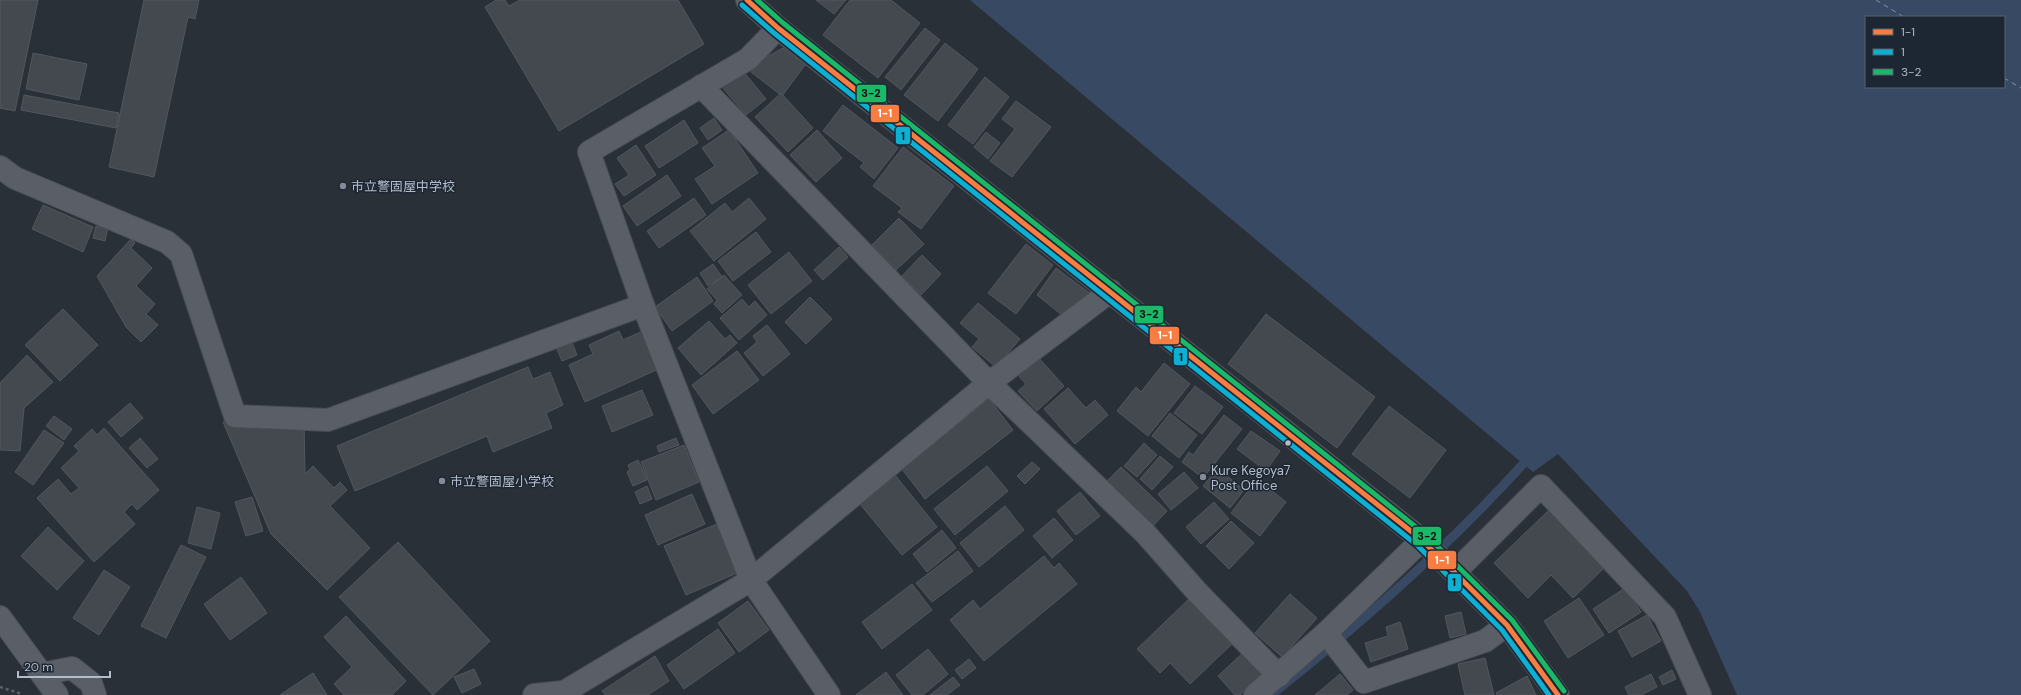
<svg xmlns="http://www.w3.org/2000/svg" width="2021" height="695" viewBox="0 0 2021 695" font-family="'DM Sans','Noto Sans JP',sans-serif">
  <rect width="100%" height="100%" fill="#2a3038"/>
  <!-- water -->
  <path fill="#384963" fill-rule="evenodd" d="M970,0H2021V695H1737L1700,612L1687,591L1558,454L1533,472ZM1866,17H2004V87H1866Z"/>
  <g fill="none" stroke-linecap="round" stroke-linejoin="round">
    <!-- stream -->
    <path stroke="#384963" stroke-width="9" d="M1271,695C1362,623 1446,549 1523,464"/>
    <!-- ferry -->
    <g stroke="#7c92b1" stroke-width="1" stroke-dasharray="5 4" stroke-linecap="butt">
      <path d="M1876,0L1904,17"/>
      <path d="M2004,78L2021,88"/>
    </g>
  </g>
  <!-- building -->
  <g fill="#444950" stroke="#52575f">
    <path d="M0,0H38L15,111L0,108Z"/>
    <path d="M144,0H199L195,19L188,17L154,177L109,167Z"/>
    <path d="M496,0H505L509,6L520,0H678L704,44L559,131L485,7Z"/>
    <path d="M816,0H846L834,14Z"/>
    <path d="M850,0H891L920,23L878,78L823,35Z"/>
    <path d="M925,28L940,40L901,90L885,77Z"/>
    <path d="M945,43L978,69L938,121L904,95Z"/>
    <path d="M783,48L805,65L782,96L751,72L759,61Z"/>
    <path d="M33,53L87,64L79,100L26,89Z"/>
    <path d="M742,70L766,99L746,115L722,87Z"/>
    <path d="M985,77L1009,97L973,144L948,125Z"/>
    <path d="M781,93L813,128L788,152L755,117Z"/>
    <path d="M24,95L119,113L116,128L21,110Z"/>
    <path d="M1016,101L1051,127L1012,177L990,161L1015,129L1002,119Z"/>
    <path d="M843,105L898,148L874,179L860,167L864,163L823,131Z"/>
    <path d="M714,118L722,130L708,140L700,128Z"/>
    <path d="M684,120L698,143L659,168L645,146Z"/>
    <path d="M729,130L758,173L712,204L695,179L715,166L702,148Z"/>
    <path d="M817,130L842,158L816,182L790,155Z"/>
    <path d="M986,132L1000,143L988,159L974,147Z"/>
    <path d="M636,145L656,175L624,196L615,184L629,175L617,158Z"/>
    <path d="M903,147L954,186L921,229L898,212L902,208L873,186Z"/>
    <path d="M667,175L681,196L637,226L623,206Z"/>
    <path d="M694,198L706,215L659,248L647,231Z"/>
    <path d="M749,198L766,219L714,261L690,231L725,203L732,212Z"/>
    <path d="M43,205L93,227L83,252L32,229Z"/>
    <path d="M899,218L924,244L896,270L872,245Z"/>
    <path d="M96,226L108,228L105,241L93,238Z"/>
    <path d="M756,232L771,252L733,281L718,261Z"/>
    <path d="M131,239L135,243L131,248L152,268L136,286L155,304L146,314L158,325L141,342L126,327L97,276Z"/>
    <path d="M1026,244L1053,265L1016,314L988,293Z"/>
    <path d="M839,247L848,257L823,280L814,270Z"/>
    <path d="M789,252L812,281L771,314L748,285Z"/>
    <path d="M922,255L941,274L921,295L902,276Z"/>
    <path d="M713,264L722,277L708,286L700,273Z"/>
    <path d="M1056,268L1091,294L1062,315L1037,295Z"/>
    <path d="M724,275L742,295L722,313L714,304L717,300L707,289Z"/>
    <path d="M697,277L713,301L672,331L655,307Z"/>
    <path d="M810,297L832,319L806,344L785,322Z"/>
    <path d="M742,299L749,307L755,301L767,315L739,340L720,318Z"/>
    <path d="M978,303L1020,339L996,367L972,347L979,339L960,323Z"/>
    <path d="M63,309L98,345L60,381L25,345Z"/>
    <path d="M1266,314L1375,397L1337,448L1228,364Z"/>
    <path d="M709,321L725,339L730,335L737,343L701,375L678,348Z"/>
    <path d="M767,325L790,354L763,376L744,353L757,342L753,336Z"/>
    <path d="M647,329L663,367L585,402L569,365L593,354L589,345L619,331L623,340Z"/>
    <path d="M571,340L577,355L562,361L556,347Z"/>
    <path d="M737,351L759,380L713,414L692,385Z"/>
    <path d="M27,355L53,382L24,408L20,451L0,450V383Z"/>
    <path d="M1038,357L1064,386L1037,411L1018,391L1026,384L1018,375Z"/>
    <path d="M1164,363L1190,384L1148,436L1117,411L1136,387L1141,392Z"/>
    <path d="M528,367L533,379L550,372L563,405L546,413L552,428L493,452L487,436L355,491L337,446Z"/>
    <path d="M1195,386L1223,407L1202,434L1174,413Z"/>
    <path d="M1068,388L1086,408L1095,400L1108,415L1075,444L1044,409Z"/>
    <path d="M642,390L653,415L612,432L602,406Z"/>
    <path d="M989,399L1013,430L925,499L902,469Z"/>
    <path d="M130,403L143,418L121,437L108,422Z"/>
    <path d="M1389,406L1446,450L1410,498L1352,454Z"/>
    <path d="M1170,413L1197,435L1179,458L1152,436Z"/>
    <path d="M1224,415L1242,429L1203,478L1182,462L1189,452L1193,455Z"/>
    <path d="M54,416L72,429L64,440L46,426Z"/>
    <path d="M304,421L305,474L313,466L334,488L340,482L347,490L330,506L370,548L327,590L271,534L223,422Z"/>
    <path d="M104,428L159,490L137,510L132,504L124,512L135,524L94,562L37,498L58,479L71,494L79,488L61,468L79,451L74,446L92,429L97,435Z"/>
    <path d="M44,430L64,443L33,485L15,472Z"/>
    <path d="M1251,431L1280,451L1266,471L1237,449Z"/>
    <path d="M140,438L158,459L147,468L129,448Z"/>
    <path d="M676,438L679,445L659,452L657,446Z"/>
    <path d="M1144,443L1157,455L1137,477L1124,466Z"/>
    <path d="M684,445L699,482L656,500L641,462Z"/>
    <path d="M1160,456L1173,467L1152,490L1140,479Z"/>
    <path d="M638,460L647,480L633,486L627,472L630,470L628,465Z"/>
    <path d="M1032,462L1040,469L1025,484L1017,476Z"/>
    <path d="M987,466L1008,491L955,535L934,509Z"/>
    <path d="M1121,467L1167,511L1150,529L1104,484Z"/>
    <path d="M1218,468L1244,490L1230,508L1203,486Z"/>
    <path d="M1184,472L1198,488L1171,510L1158,494Z"/>
    <path d="M895,475L937,527L902,555L860,504Z"/>
    <path d="M1257,479L1286,502L1260,536L1231,513Z"/>
    <path d="M647,486L652,499L640,504L635,492Z"/>
    <path d="M1080,492L1100,516L1076,535L1057,511Z"/>
    <path d="M692,494L705,524L658,545L645,515Z"/>
    <path d="M252,497L263,531L246,536L235,502Z"/>
    <path d="M1214,502L1229,519L1201,544L1186,527Z"/>
    <path d="M1005,506L1024,530L979,567L960,543Z"/>
    <path d="M197,507L220,513L211,549L188,543Z"/>
    <path d="M1549,510L1604,568L1573,598L1551,575L1528,598L1494,563Z"/>
    <path d="M1054,518L1073,540L1052,558L1033,536Z"/>
    <path d="M1231,521L1254,543L1229,569L1206,546Z"/>
    <path d="M717,524L737,573L686,595L664,546Z"/>
    <path d="M48,527L84,561L57,590L21,556Z"/>
    <path d="M942,530L956,548L927,572L913,554Z"/>
    <path d="M398,542L490,641L433,695L339,597Z"/>
    <path d="M181,545L206,557L166,638L141,626Z"/>
    <path d="M958,551L973,571L932,602L916,583Z"/>
    <path d="M1044,556L1054,568L1059,563L1077,584L984,661L950,620L973,600L980,609Z"/>
    <path d="M104,570L130,587L99,635L73,618Z"/>
    <path d="M241,577L267,613L230,640L204,604Z"/>
    <path d="M912,584L932,610L882,649L862,622Z"/>
    <path d="M1625,588L1641,612L1609,633L1593,609Z"/>
    <path d="M1290,594L1317,618L1282,657L1255,633Z"/>
    <path d="M1191,597L1234,642L1190,684L1170,663L1160,673L1137,649Z"/>
    <path d="M1579,598L1604,635L1568,658L1544,621Z"/>
    <path d="M748,601L769,630L739,652L718,623Z"/>
    <path d="M1461,612L1466,634L1450,638L1445,616Z"/>
    <path d="M1647,615L1661,641L1632,657L1618,631Z"/>
    <path d="M346,616L406,681L392,695H344L334,684L352,667L324,637Z"/>
    <path d="M1400,622L1408,649L1371,662L1365,643L1388,636L1386,627Z"/>
    <path d="M718,629L735,653L684,689L667,665Z"/>
    <path d="M928,649L948,674L923,695H912L896,675Z"/>
    <path d="M1246,650L1266,671L1240,695H1235L1218,676Z"/>
    <path d="M655,656L669,681L648,695H605L602,691Z"/>
    <path d="M1485,658L1494,695H1465L1458,664Z"/>
    <path d="M969,659L976,668L962,679L955,670Z"/>
    <path d="M474,669L481,684L462,693L454,677Z"/>
    <path d="M1672,670L1676,679L1663,685L1659,677Z"/>
    <path d="M886,672L903,695H856Z"/>
    <path d="M313,673L327,695H280Z"/>
    <path d="M1340,674L1353,690L1347,695H1315Z"/>
    <path d="M1651,674L1657,687L1641,695H1629L1625,687Z"/>
    <path d="M1527,676L1536,695H1497L1496,693Z"/>
    <path d="M953,677L960,685L947,695H930Z"/>
  </g>
  <g fill="none" stroke-linecap="round" stroke-linejoin="round">
    <!-- minor casing -->
    <g stroke="#484c53" stroke-width="24">
      <g id="minor">
        <path d="M778,28L748,59L589,152L643,305L751,580L829,695"/>
        <path d="M701,86L989,383L1145,533L1198,593L1279,676"/>
        <path d="M0,167L15,178L167,242L181,254L235,416L328,420L643,305"/>
        <path d="M1455,572L1541,486L1665,617L1700,695"/>
        <path d="M0,617L57,695"/>
        <path d="M1326,633L1364,682L1485,641L1507,625"/>
        <path d="M42,674L72,668L91,683L95,695"/>
        <path d="M534,695L564,692L751,580L989,383L1111,291"/>
        <path d="M1255,695L1326,633L1422,540"/>
      </g>
    </g>
    <!-- trunk casing -->
    <g stroke="#474c53" stroke-width="24">
      <path id="trunk" d="M747,0L778,28L1422,540L1507,625L1558,695"/>
    </g>
    <!-- path -->
    <path stroke="#5d636a" stroke-width="2.5" stroke-dasharray="3 3" stroke-linecap="butt" d="M0,687L22,694"/>
    <!-- minor -->
    <use href="#minor" stroke="#5a5e66" stroke-width="22"/>
    <!-- trunk -->
    <use href="#trunk" stroke="#5b5f64" stroke-width="22"/>
    <!-- bus-1 casing -->
    <g stroke="#1d2633" stroke-width="8">
      <path id="bus-1" d="M747,0L778,28L1422,540L1507,625L1558,695"/>
    </g>
    <!-- bus-2 casing -->
    <g stroke="#1d2633" stroke-width="8">
      <path id="bus-2" d="M742,5L774,33L1417,545L1502,630L1549,695"/>
    </g>
    <!-- bus-3 casing -->
    <g stroke="#1d2633" stroke-width="8">
      <path id="bus-3" d="M757,0L783,23L1426,535L1512,620L1564,691"/>
    </g>
    <!-- bus-1 -->
    <use href="#bus-1" stroke="#f77d43" stroke-width="5"/>
    <!-- bus-2 -->
    <use href="#bus-2" stroke="#0dafd3" stroke-width="5"/>
    <!-- bus-3 -->
    <use href="#bus-3" stroke="#1ab867" stroke-width="5"/>
  </g>
  <!-- markers -->
  <g fill="#848b96" stroke="#1d2633" stroke-width="1.5">
    <circle cx="343" cy="186" r="4"/>
    <circle cx="1203" cy="477" r="4"/>
    <circle cx="442" cy="481" r="4"/>
  </g>
  <circle fill="#b4bcc9" stroke="#1d2633" stroke-width="1.5" cx="1288" cy="443" r="3.5"/>
  <g text-anchor="middle" dominant-baseline="central" stroke-width="3" stroke-linejoin="round" paint-order="stroke">
    <!-- poi labels -->
    <g font-size="13" fill="#b4bcc9" stroke="#1d2633" text-anchor="start">
      <text x="351" y="186">市立警固屋中学校</text>
      <text x="1211" y="470">Kure Kegoya7<tspan x="1211" dy="15">Post Office</tspan></text>
      <text x="450" y="481">市立警固屋小学校</text>
    </g>
  </g>
  <g stroke="#1d2633" stroke-width="1.5">
    <rect x="856" y="84" width="31" height="19" rx="4" fill="#1ab867"/>
    <rect x="870" y="104" width="30" height="19" rx="4" fill="#f77d43"/>
    <rect x="895" y="126" width="16" height="19" rx="4" fill="#0dafd3"/>
    <rect x="1134" y="305" width="30" height="19" rx="4" fill="#1ab867"/>
    <rect x="1149" y="326" width="31" height="19" rx="4" fill="#f77d43"/>
    <rect x="1173" y="347" width="15" height="19" rx="4" fill="#0dafd3"/>
    <rect x="1412" y="526" width="30" height="20" rx="4" fill="#1ab867"/>
    <rect x="1427" y="550" width="30" height="20" rx="4" fill="#f77d43"/>
    <rect x="1447" y="573" width="15" height="19" rx="4" fill="#0dafd3"/>
  </g>
  <g font-size="11" text-anchor="middle" font-weight="bold" fill="#fff">
    <text x="885" y="117">1-1</text>
    <text x="1165" y="339">1-1</text>
    <text x="1442" y="564">1-1</text>
  </g>
  <g font-size="11" text-anchor="middle" font-weight="bold" fill="#111">
    <text x="871" y="97">3-2</text>
    <text x="903" y="140">1</text>
    <text x="1149" y="318">3-2</text>
    <text x="1181" y="361">1</text>
    <text x="1427" y="540">3-2</text>
    <text x="1454" y="586">1</text>
  </g>
  <!-- legend -->
  <rect x="1865" y="16" width="140" height="72" fill="#1d2633" stroke="#59626f"/>
  <rect x="1873" y="29" width="20" height="6" fill="#f77d43" stroke="#59626f"/>
  <text x="1901" y="36" font-size="12" fill="#b4bcc9">1-1</text>
  <rect x="1873" y="49" width="20" height="6" fill="#0dafd3" stroke="#59626f"/>
  <text x="1901" y="56" font-size="12" fill="#b4bcc9">1</text>
  <rect x="1873" y="69" width="20" height="6" fill="#1ab867" stroke="#59626f"/>
  <text x="1901" y="76" font-size="12" fill="#b4bcc9">3-2</text>
  <!-- scale -->
  <path d="M18 671v6h92v-6" fill="none" stroke="#b4bcc9" stroke-width="2"/>
  <text x="24" y="671" font-size="12" fill="#b4bcc9" stroke="#1d2633" stroke-width="3" paint-order="stroke">20 m</text>
</svg>
